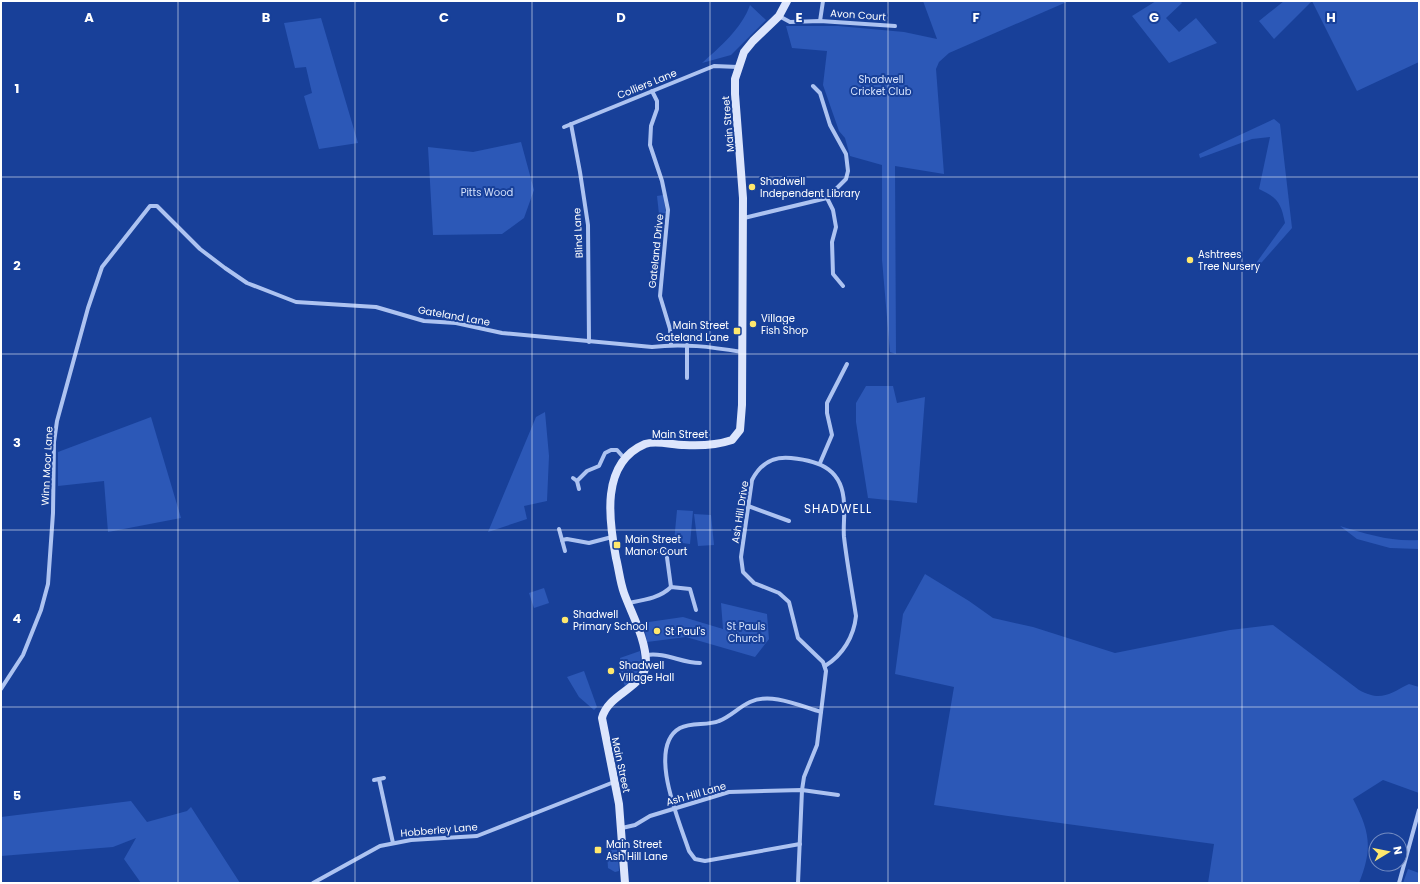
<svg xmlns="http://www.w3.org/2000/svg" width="1420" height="884" viewBox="0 0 1420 884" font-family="Poppins,sans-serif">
  <rect width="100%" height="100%" fill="#184099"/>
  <!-- green -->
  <g fill="#2c58b7">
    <path d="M923,1H1069L949,53L939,62L936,69L944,174L895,166L896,354L890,352L882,260V165L850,156L845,138L839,131L823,85L827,51L792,48L786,26H838L904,32L937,39Z"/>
    <path d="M1156,1H1180L1182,3L1166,18L1179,32L1196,18L1217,43L1169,63L1132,16Z"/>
    <path d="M1284,1H1419V62L1357,91L1312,1L1274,39L1259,21Z"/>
    <path d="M750,5L766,20L731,55L702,63C720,47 742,28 750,5Z"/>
    <path d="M321,18L358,143L319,149L304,96L312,93L306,67L295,68L284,23Z"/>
    <path d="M1274,119L1280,124L1292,228L1255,270L1254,266L1285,223C1281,203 1278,198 1259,189L1270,137L1252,139L1200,158L1199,154Z"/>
    <path d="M521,142L534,190L524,218L502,234L433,235L428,147L473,152Z"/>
    <path d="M663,195L666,213L659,214L657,196Z"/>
    <path d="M866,386H893L897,403L925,397L917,503L868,498L856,422V403Z"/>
    <path d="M545,412L549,456L547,501L524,506L527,519L488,532L536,417Z"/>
    <path d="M151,417L181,518L108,532L104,481L58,486V452Z"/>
    <path d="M677,510L693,511L690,544L674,542Z"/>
    <path d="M694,514L711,515L714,545L698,546Z"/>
    <path d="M1340,526C1367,534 1391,542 1419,540V549L1390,548L1357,539Z"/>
    <path d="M925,574L969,601L993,618L1033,627L1115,653L1230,630L1273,625L1359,690C1381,702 1389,694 1409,684L1419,687V793L1383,780L1353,799C1370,832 1373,848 1359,883H1208L1214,844L1008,816L934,805L954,687L895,674L903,614Z"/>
    <path d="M544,588L549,603L534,608L529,593Z"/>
    <path d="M721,603L767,614L769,639L755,657L686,637L647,642L645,631L646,628L642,623L683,617L723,629Z"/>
    <path d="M640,651C643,666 637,677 625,686L619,672L623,670L620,658Z"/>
    <path d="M584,671L597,707L594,710L579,697L567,677Z"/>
    <path d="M131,801L147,822L187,811L191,807L240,883H141L124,859L136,838L113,847L1,856V817Z"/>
    <path d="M615,845H617L619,871L615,872L608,868L607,851L610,846Z"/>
    <path d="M1408,869L1419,873V883H1403Z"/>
  </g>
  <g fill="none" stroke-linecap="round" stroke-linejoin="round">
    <!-- street -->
    <g stroke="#adc3f1" stroke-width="4">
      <path d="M779,16L790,22L820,21L895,26"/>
      <path d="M820,21L823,1"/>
      <path d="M652,91L657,101V109L651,126L650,145L662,181L668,210L660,296L670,329L671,344"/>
      <path d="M571,124L580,172L588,225L589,342"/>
      <path d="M564,127L714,66L738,67"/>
      <path d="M827,198L833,210L836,227L832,242L833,274L843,286"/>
      <path d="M744,218L827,198L846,179L848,171L846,154L830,125L820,93L813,86"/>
      <path d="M687,345V378"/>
      <path d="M820,463L832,435L827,413V403L847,364"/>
      <path d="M573,478L577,481L579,489"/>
      <path d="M577,481L587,471L599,466L605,453L611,450H617L625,459"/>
      <path d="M748,506L789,521"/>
      <path d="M559,529L565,551"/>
      <path d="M562,540L567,539L589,543L612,537"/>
      <path d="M655,551L666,550L671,587"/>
      <path d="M628,603C644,600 660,598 671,587L690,589L696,610"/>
      <path d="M646,655C666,652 681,663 700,663"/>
      <path d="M1,689L23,655L41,610L48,584L53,513L54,442L57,421L88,308L102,267L150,206H157L200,249L225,268L247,283L296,302L376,307L424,321L456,323L502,333L652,347C682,343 712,347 742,352"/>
      <path d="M379,779L393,843"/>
      <path d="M374,780L384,778"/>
      <path d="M622,828L635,825L650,816L729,792L802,790L838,795"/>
      <path d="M800,844L705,861L695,859L689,851C680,823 646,747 680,728C692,722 707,726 719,721C730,717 739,707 750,702C771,692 800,706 821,712"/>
      <path d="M313,883L380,846L411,840L477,836L614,782"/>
      <path d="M798,883L802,790L804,777L817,745L826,671L823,662L798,638L789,602L779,593L754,583L743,572L741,557L752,480C760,464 773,456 791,458C821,461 843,470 844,504C845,515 843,526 844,537C847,563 852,590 856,616C854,636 843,655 825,666"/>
      <path d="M1399,883L1419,810"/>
    </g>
    <!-- secondary -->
    <path stroke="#dce5fc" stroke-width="8" d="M625,883L619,804L602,718C608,693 645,688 646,663C646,639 632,615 624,593C620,582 619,570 616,558C609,521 600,463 645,444C656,440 672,445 684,445C700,446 717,445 732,440L740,430L742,405L743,198L735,94V79L744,52L753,41L779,16L787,1"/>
  </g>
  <!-- grid -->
  <path fill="none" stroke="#fff" stroke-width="1" stroke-opacity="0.55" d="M178,1V883M355,1V883M532,1V883M710,1V883M888,1V883M1065,1V883M1242,1V883M1,177H1419M1,354H1419M1,530H1419M1,707H1419"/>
  <!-- markers -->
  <g fill="#ffe86d" stroke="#184099" stroke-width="1.5">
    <circle cx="752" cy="187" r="4"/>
    <circle cx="1190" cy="260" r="4"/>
    <circle cx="753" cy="324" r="4"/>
    <rect x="733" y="327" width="8" height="8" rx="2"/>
    <rect x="613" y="541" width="8" height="8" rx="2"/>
    <circle cx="565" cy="620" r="4"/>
    <circle cx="657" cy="631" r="4"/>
    <circle cx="611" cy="671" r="4"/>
    <rect x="594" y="846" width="8" height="8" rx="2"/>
  </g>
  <g text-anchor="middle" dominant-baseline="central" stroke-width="4" stroke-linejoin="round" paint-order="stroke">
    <!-- street labels -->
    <g font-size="10" fill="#fff" stroke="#184099">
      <text transform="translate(858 15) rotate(4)">Avon Court</text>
      <text transform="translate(647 84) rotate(-22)">Colliers Lane</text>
      <text transform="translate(728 124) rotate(-95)">Main Street</text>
      <text transform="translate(578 233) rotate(-93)">Blind Lane</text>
      <text transform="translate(656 251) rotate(-84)">Gateland Drive</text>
      <text transform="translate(454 316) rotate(10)">Gateland Lane</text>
      <text x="680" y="434">Main Street</text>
      <text transform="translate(47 466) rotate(-87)">Winn Moor Lane</text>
      <text transform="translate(740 512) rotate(-81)">Ash Hill Drive</text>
      <text transform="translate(621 765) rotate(78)">Main Street</text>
      <text transform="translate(696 794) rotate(-16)">Ash Hill Lane</text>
      <text transform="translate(439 830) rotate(-5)">Hobberley Lane</text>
    </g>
    <!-- park labels -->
    <g font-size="10" fill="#d4e1fc" stroke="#184099">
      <text x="881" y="79">Shadwell<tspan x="881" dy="12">Cricket Club</tspan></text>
      <text x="487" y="192">Pitts Wood</text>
      <text x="746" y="626">St Pauls<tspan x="746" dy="12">Church</tspan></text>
    </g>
    <!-- poi labels -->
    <g font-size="10" fill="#fff" stroke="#184099" text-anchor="start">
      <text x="760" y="181">Shadwell<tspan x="760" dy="12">Independent Library</tspan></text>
      <text x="1198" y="254">Ashtrees<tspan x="1198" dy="12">Tree Nursery</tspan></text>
      <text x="761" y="318">Village<tspan x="761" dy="12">Fish Shop</tspan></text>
      <text x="729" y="325" text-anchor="end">Main Street<tspan x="729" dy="12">Gateland Lane</tspan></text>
      <text x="625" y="539">Main Street<tspan x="625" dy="12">Manor Court</tspan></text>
      <text x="573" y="614">Shadwell<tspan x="573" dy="12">Primary School</tspan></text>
      <text x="665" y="631">St Paul's</text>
      <text x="619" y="665">Shadwell<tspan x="619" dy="12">Village Hall</tspan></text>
      <text x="606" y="844">Main Street<tspan x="606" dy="12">Ash Hill Lane</tspan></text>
    </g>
    <!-- quarter labels -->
    <g font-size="12" letter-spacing="1" fill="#fff" stroke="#184099">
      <text x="838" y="508">SHADWELL</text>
    </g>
  </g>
  <g font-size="13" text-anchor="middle" font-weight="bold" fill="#fff" stroke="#184099" stroke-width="4" stroke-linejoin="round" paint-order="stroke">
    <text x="89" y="22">A</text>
    <text x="266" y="22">B</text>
    <text x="444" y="22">C</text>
    <text x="621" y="22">D</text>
    <text x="799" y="22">E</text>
    <text x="976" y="22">F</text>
    <text x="1154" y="22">G</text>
    <text x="1331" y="22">H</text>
    <text x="17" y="93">1</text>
    <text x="17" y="270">2</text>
    <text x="17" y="447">3</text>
    <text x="17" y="623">4</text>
    <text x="17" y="800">5</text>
  </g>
  <!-- border -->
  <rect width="1420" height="884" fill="none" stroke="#ffffff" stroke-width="4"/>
  <!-- north arrow -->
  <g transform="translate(1388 852) rotate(80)"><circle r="19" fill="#184099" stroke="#748cc2"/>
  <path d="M0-3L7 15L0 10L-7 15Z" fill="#ffe86d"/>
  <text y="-6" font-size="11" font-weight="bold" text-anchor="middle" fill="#ffffff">N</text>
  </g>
</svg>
